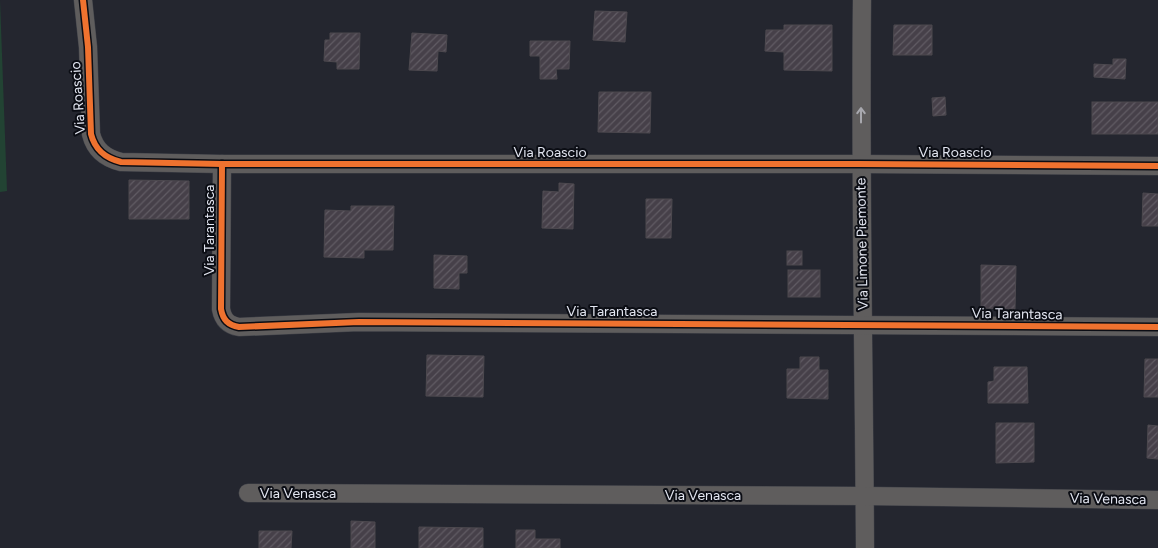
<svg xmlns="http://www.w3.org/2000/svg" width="1158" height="548" viewBox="0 0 1158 548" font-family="Figtree,sans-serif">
  <defs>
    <pattern id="building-hatch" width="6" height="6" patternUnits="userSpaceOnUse" patternTransform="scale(1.25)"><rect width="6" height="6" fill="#464049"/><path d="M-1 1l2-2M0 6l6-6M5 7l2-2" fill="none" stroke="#615c64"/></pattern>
  </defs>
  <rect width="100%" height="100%" fill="#24262f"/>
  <!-- grass -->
  <path fill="#224333" d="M0,0L7,191L0,192Z"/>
  <!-- building -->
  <g fill="url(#building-hatch)" stroke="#4d494f">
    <path d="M595,11L627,12L625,42L593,40Z"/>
    <path d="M784,25H832V71L784,70V52L765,51L766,30H784Z"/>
    <path d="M894,25H932V55H893Z"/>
    <path d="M330,33H360L359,69H337V62L324,61L325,40H330Z"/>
    <path d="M412,33L447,35L446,52L438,51L437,71L409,70Z"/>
    <path d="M530,41H570L569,69H556L557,79H540V56H530Z"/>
    <path d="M1113,59H1126L1125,79L1094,77V64L1113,65Z"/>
    <path d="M599,92H651L650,133L598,132Z"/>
    <path d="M945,97L946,115L933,116L932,98Z"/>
    <rect x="1092" y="102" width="66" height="32"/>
    <path d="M129,180L189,181V219H129Z"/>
    <path d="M559,183L574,184L573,229L542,228L543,191L559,192Z"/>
    <path d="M1143,193L1158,194V226H1142Z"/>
    <path d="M646,199H672L671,238H646Z"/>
    <path d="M351,206H394L393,250H364V258L324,257L325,210L351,211Z"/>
    <rect x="787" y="251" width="15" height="14"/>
    <path d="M434,255L467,256V273H459V289L434,288Z"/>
    <path d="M981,265L1016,266L1015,309L981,308Z"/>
    <rect x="788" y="270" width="32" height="27"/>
    <path d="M427,355L484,356L483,397L426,396Z"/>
    <path d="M800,357H819V370H828V399L787,398V369H800Z"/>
    <path d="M1145,359H1158V397H1144Z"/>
    <path d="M994,367H1027L1028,403H988V382L994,381Z"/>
    <path d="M996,423H1034V462L996,463Z"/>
    <path d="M1148,425L1158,426V459L1147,458Z"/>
    <path d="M351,521L375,522V548H351Z"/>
    <path d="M419,527L483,528V548H419Z"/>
    <path d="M516,530H535V539H560V548H516Z"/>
    <path d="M259,531H292L291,548H259Z"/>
  </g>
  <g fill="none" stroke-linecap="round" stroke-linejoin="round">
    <!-- street casing -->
    <g stroke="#404249" stroke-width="19">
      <g id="street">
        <path d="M83,0L88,47L91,134C95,150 105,158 121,162L222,164H860L1158,166"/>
        <path d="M862,0C860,183 864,365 865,548"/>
        <path d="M222,164L221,309C223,320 228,325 239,327L359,322L1158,327"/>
        <path d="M248,493L865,496L1158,500"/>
      </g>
    </g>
    <!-- street -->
    <use href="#street" stroke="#5f5d5d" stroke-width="18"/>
    <!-- cycleway casing -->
    <g stroke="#0b0d14" stroke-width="9">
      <g id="cycleway">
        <path d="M83,0L88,47L91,134C95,150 105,158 121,162L222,164H860L1158,166"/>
        <path d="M222,164L221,309C223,320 228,325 239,327L359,322L1158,327"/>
      </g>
    </g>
    <!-- cycleway -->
    <use href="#cycleway" stroke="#ef722f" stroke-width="6"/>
  </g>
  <!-- one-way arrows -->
  <defs><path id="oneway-shaft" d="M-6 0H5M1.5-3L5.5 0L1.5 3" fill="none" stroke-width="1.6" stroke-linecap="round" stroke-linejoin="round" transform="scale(1.25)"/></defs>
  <use stroke="#a8a8ae" href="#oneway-shaft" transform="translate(861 115) rotate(-90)"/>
  <g text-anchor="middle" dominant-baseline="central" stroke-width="4" stroke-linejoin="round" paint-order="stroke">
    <!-- street labels -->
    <g font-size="14" fill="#e3e6f1" stroke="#0b0d14">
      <text transform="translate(78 98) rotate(-94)">Via Roascio</text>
      <text x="550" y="152">Via Roascio</text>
      <text x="955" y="152">Via Roascio</text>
      <text transform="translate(209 230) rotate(-90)">Via Tarantasca</text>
      <text transform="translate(862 244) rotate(-91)">Via Limone Piemonte</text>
      <text x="612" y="311">Via Tarantasca</text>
      <text transform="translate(1017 314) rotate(1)">Via Tarantasca</text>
      <text x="298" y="493">Via Venasca</text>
      <text x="703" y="495">Via Venasca</text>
      <text transform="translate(1108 499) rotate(1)">Via Venasca</text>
    </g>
  </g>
</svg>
